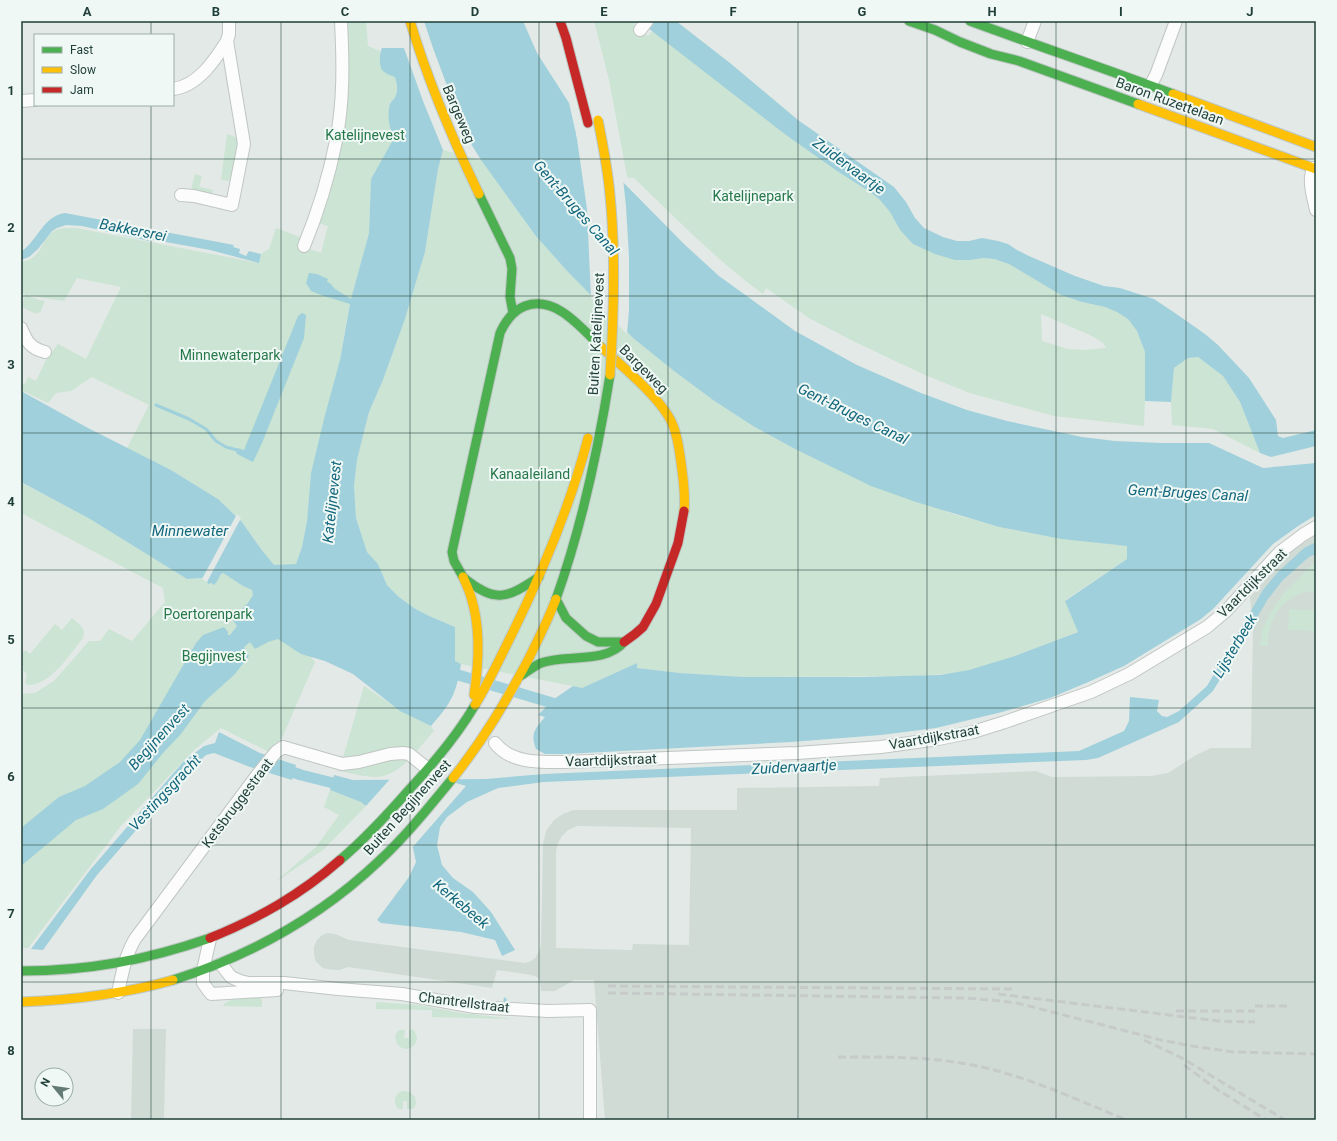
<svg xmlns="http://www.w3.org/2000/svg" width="1337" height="1141" viewBox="0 0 1337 1141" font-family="Roboto,sans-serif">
  <rect width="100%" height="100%" fill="#e3e9e6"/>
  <!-- built -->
  <g fill="#d0dbd6" fill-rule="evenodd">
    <path d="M1316,535V1120H605L594,980H574L555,991H541L540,981L537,977L532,975L497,970L492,988L348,967L340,970H332L323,968L316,962L314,955V947L317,940L322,935L328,933L335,934L349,940L525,963L531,961L535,958L539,952L541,945L543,844L546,831L554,820L563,814L573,810H737V788L879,786L880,778L1036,771L1052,777L1151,776L1168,773L1196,755L1211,748H1251L1253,625L1250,597L1292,550ZM577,826L691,828L689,945L633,944L632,950L556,948V851L558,843L562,836L568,830Z"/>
    <path d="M133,1029H166L164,1120H131Z"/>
  </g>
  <!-- green -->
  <g fill="#cbe4d3" fill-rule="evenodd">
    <path d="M344,21H366L368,46L380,51C381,68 379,69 395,77C397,84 399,92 394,99C391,102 391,100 390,104C388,114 389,129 394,138L371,179L369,233L349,308L340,360L311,473L307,521L302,547L296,565H274L261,549L242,522L218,499L171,470L127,448L149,405L92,377L71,391L56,393L48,403L21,390V383L25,384L28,377L36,381L46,360L58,344L86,359L121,287L77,278L64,301L27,295L39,300L45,301L40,313L38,312L36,314L22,307L25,294L21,293V262C24,261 28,261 30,259C42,254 43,237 54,231C61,227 69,228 76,228L259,263L261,254L269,249L276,228L300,237L297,245L321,253L328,226L318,223L331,178Z"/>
    <path d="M594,21H636L634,25L648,36L653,31L786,135L837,171L870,192L880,200L890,212L900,230L913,244L923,248L971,260L983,258L994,259L1009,264L1061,295L1082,302L1105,307L1122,314L1128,319L1137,331L1145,352V401L1144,426L1054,416L970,393L925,375L855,342L809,318L766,288L763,294C716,260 676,218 634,178H629L627,176L609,80ZM1041,314L1090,335L1103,343L1106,348L1084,350L1068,349L1042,341Z"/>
    <path d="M227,134L238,138L239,148L231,181L221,180Z"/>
    <path d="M443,150L481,160L535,235L568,272L633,338L674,371L713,400L753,426L795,449L953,514L999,527L1046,536L1127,546V559L1065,600L1079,631C1043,645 1006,661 969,670C951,674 932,675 914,676L744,677L680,673L637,668V663L582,688L461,664L455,661V627L427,615L414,608L399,597L387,585L378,564L367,552L356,518L354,486L357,460L369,412L383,380L405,319L425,252L438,169Z"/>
    <path d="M195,174L202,176L199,187L213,190L211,197L195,193L191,190Z"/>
    <path d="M1198,357L1223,376L1240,402L1260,453L1213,429L1172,425L1171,402L1174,368L1188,358Z"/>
    <path d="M22,483L90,519L187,579L202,578L212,584L218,580L221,574L223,573L243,586L252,590L315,662L282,738L269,752L221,728L194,750L120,827L28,948H21V694L35,693L54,681L89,641H100L109,629L132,641L165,602L163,588L21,513V485Z"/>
    <path d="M1316,561V567L1314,568L1316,574V591C1285,591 1267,618 1268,646H1260L1262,629L1273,609L1286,591Z"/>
    <path d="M1289,609L1316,610V631L1288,630Z"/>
    <path d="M72,618C79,624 87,629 83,638C69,655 51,685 28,685L25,683L27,674L22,669L24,667L21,664V655L25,650L30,654L55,624L62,630Z"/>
    <path d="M364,686L401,711L431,726L434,731C418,748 402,775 377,777C364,777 351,773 339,771Z"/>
    <path d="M330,790L361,802L366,806L323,850L275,882L316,847L339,815L324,807Z"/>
    <path d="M257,997L262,999V1007L223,1006C228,997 248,998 257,997Z"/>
    <path d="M376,1002L419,1005L461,1013L514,1019L432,1017V1010L376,1009Z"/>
    <path d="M399,1030H405L404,1038H409V1030H414L417,1037C416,1049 405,1053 397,1044L395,1036Z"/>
    <path d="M403,1091L410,1092L415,1097L416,1104L413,1109H407V1101H403V1109H398C393,1102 394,1094 403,1091Z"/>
  </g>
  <!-- water -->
  <g fill="#a0d0db">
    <path d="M424,21H523L537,53L569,103L577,138L615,174L684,244L719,276L795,331L857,365L921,393L967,410L1007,421L1082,437L1115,441L1162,443H1209L1263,468L1316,463V515L1298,526L1273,544L1214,608L1201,619L1124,666L1086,683L1050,698L1002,712L936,728L881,735L791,742L566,754H545L536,749C530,733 535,729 545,717L538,715L554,699L573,686L582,688L637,663V668L680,673L744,677H864L940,675L969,670L1015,656L1078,632L1065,601L1127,559V546L1062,539L999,527L916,502L871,486L795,449L753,426L713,400L674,371L633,338L568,272L535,235L481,160L465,134L433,48Z"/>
    <path d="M639,21H676L730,63L798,120L894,187L906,202L915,218L924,228L943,237L957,241H969L982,238L998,241L1008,244L1017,250L1029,256L1075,276L1104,286L1120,288L1154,299L1175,313L1205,334L1218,345L1249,378L1276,420L1278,436L1283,438L1316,430V446L1271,457L1260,453L1240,402L1223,376L1198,357L1188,358L1174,368L1171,402L1145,401V352L1137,331L1128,319L1117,312L1105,307L1082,302L1061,295L1009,264L994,259L983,258L971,260H955L935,254L913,244L900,230L890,212L880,200L870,192L837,171L786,135Z"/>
    <path d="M382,48H404L423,101L443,150L438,169L425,252L405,319L383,380L369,412L357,460L354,486L356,518L367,552L378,564L387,585L399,597L414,608L427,615L455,627V661L461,664C456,695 451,703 431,726L400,711L353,674L325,661L301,654L278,639L268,642L255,649L250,642L244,647L249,656L234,675L205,701L181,734L163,753L138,784L103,809L76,820L21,866V828L59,797L85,786L120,762L140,740L196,643L203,635L224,627L228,632V635H230L237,626L232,619L248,603L253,595L252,590L243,586L223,573L221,574L218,580L214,585L211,583L208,584L207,581L202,578L187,579L90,519L21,482V391L88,428L171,470L218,499L242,522L261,549L274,565L296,564L302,547L307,521L311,473L325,415L340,360L350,304L321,295L311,291L306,283L309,273L317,274L328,279L327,282L330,283L335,289L351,299L369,233L371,179L394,138C389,129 387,114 390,104C392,100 391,102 394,99C399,92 397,84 395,77C392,76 386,74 383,71C379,67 379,53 382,48Z"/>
    <path d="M65,213L234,245L233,247L240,249L239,253L246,256L249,251L261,254L259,263L210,250L149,239V241L82,226L66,225L57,228L52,231L38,249L29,257L21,260V252C38,240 43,216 65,213Z"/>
    <path d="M302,313L306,315L304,338L262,443L253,462L237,454L236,452L237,448L244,450L292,331L298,316Z"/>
    <path d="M1316,542V554L1309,557L1283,580L1268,599L1213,691L1179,722L1098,758L1086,760L544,782L498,788L467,802L447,817L440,827L437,845L442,865L453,878L473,892L491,912L515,950L502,956L495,940L461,932L381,923L377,920L409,877L416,862L413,848L394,828L361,802L330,790L334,775L353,780L486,779L544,774L1079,751L1124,731L1129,721L1130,697L1159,700L1157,711L1162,716L1167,717L1179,711L1207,686L1263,590L1277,573L1304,548Z"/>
    <path d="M219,732L260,753L296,765L292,780L250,767L214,753L206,755L186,773L97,875L43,950L31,949L90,870L183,762L204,746L215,743Z"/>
  </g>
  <!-- pier -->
  <g fill="#e3e9e6">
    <path d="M575,125L579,137L623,179L626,206L629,257V310L627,334L591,298L587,209Z"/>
    <path d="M237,514L241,518L207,582L202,579Z"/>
    <path d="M436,777L466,786L411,849L392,829L365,807L391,778Z"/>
  </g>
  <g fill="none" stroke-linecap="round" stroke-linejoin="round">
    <!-- stream -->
    <g stroke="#a0d0db" stroke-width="3">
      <path d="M156,405L189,419L206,429L216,441L226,447L237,450"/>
      <path d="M505,999V1001"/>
    </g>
    <!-- canal -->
    <g stroke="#a0d0db" stroke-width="11">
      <path d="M445,671L559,705H565"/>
      <path d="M281,768L301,775L345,786"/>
    </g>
    <!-- street casing -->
    <g stroke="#c0c6c3" stroke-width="14">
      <g id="street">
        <path d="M640,30L647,21"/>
        <path d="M1027,42L1035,21"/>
        <path d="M1150,86L1156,75L1176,21"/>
        <path d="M173,89C198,86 215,60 227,41"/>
        <path d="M21,101L35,100"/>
        <path d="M1313,168C1308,182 1313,196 1316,210"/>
        <path d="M181,195L194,196L232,205L244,144L227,41L229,34V21"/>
        <path d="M304,246C318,212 329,176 336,141C344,101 343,61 341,21"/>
        <path d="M21,328C27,342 30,348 45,352"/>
        <path d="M495,743C511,764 541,762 565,762L797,753L881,747L938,739L973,732L1005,722L1091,692L1129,674L1207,627L1226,611L1280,552L1304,534L1316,527"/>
        <path d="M210,939L203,970V983L211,994L277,990"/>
        <path d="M221,964L231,977L240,981L249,983H284L338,989L402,994L475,1007L548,1011L590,1010V1120"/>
        <path d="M118,993C122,974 125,956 135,939L258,774L276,752L283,747L342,764L359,762L390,754L403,753L409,754L428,769"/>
      </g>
    </g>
    <!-- fast casing -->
    <g stroke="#bec7c4" stroke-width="11">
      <g id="fast">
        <path d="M909,21L935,30L960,42L991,54L1019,61L1138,104"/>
        <path d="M970,21C1038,46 1106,69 1173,94"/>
        <path d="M479,194L510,258L512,269L510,297L513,313"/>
        <path d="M463,577L454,561L452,552L500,333C505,322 512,311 525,306C556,295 581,328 601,347"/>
        <path d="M464,578C496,604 507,598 539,577"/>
        <path d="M556,599L566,618L586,636L598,642H621"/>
        <path d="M556,599C582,526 598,451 610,375"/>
        <path d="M520,676C527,672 534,666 541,663C565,654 606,664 624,642"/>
        <path d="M340,860C365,839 387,815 408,791C433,764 457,736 475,705"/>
        <path d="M21,971C88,971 147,960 210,938"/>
        <path d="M173,980C249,956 321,916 379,861C406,836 430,806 453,778"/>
      </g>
    </g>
    <!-- slow casing -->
    <g stroke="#bec7c4" stroke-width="11">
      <g id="slow">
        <path d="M410,21C428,81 452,138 479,194"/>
        <path d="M1173,94L1316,147"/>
        <path d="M1138,104L1316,169"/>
        <path d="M601,347C622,366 661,398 672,423C678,436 679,449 681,462C683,479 686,495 684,511"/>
        <path d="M463,577C466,584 469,590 471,597C481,628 479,663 474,695"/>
        <path d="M475,705C489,682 500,658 512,634C543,571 570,507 588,438"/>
        <path d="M453,778C484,739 505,703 528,660C538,640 548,620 556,599"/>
        <path d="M21,1002C73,1000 124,994 173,980"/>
      </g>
    </g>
    <!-- jam casing -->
    <g stroke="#bec7c4" stroke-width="11">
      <g id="jam">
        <path d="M560,21L566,38L588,123"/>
        <path d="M624,642L635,634L643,627L656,604L678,543L684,511"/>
        <path d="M210,938C259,918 300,895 340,860"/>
      </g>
    </g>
    <!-- street -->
    <use href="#street" stroke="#fbfcfb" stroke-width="12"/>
    <!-- fast -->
    <use href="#fast" stroke="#4caf50" stroke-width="9"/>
    <!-- slow -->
    <use href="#slow" stroke="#ffc107" stroke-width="9"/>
    <!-- jam -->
    <use href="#jam" stroke="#c62828" stroke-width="9"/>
    <!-- rail -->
    <g stroke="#c6cbca" stroke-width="3" stroke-dasharray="8 4" stroke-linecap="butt">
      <path d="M608,986L1012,989"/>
      <path d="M608,993L964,998L992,1000L1017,1003L1165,1041L1198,1047L1234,1052L1316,1054"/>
      <path d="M998,994L1218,1021L1255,1022"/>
      <path d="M1255,1006H1289"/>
      <path d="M1176,1011H1255"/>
      <path d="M1144,1040L1180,1057L1285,1120"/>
      <path d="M838,1057C886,1057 934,1056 981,1067C1032,1078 1079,1101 1127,1120"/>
      <path d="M1184,1065L1218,1090L1266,1120"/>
    </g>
    <!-- slow-bridge casing -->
    <g stroke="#bbc5c3" stroke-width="11" stroke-linecap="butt">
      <path id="slow-bridge" d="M598,120C603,145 608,170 610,195C616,255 614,315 610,375"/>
    </g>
    <!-- slow-bridge -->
    <use href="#slow-bridge" stroke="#ffc107" stroke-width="9"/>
  </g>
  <!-- grid -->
  <path fill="none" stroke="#1f3e37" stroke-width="1" stroke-opacity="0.55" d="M151,21V35M281,21V1120M410,21V1120M539,21V1120M668,21V1120M798,21V1120M927,21V1120M1056,21V1120M1186,21V1120M151,105V1120M21,159H1316M21,296H1316M21,433H1316M21,570H1316M21,708H1316M21,845H1316M21,982H1316"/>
  <g text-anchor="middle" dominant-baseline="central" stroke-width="4" stroke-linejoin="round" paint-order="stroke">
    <!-- street labels -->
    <g font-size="14" fill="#1f3e37" stroke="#f0f8f5">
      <text transform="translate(1170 101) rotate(20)">Baron Ruzettelaan</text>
      <text transform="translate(459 114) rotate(67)">Bargeweg</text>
      <text transform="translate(596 334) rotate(-87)">Buiten Katelijnevest</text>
      <text transform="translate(644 369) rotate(45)">Bargeweg</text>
      <text transform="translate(1252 583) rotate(-45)">Vaartdijkstraat</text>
      <text transform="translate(934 737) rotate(-10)">Vaartdijkstraat</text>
      <text transform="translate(611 760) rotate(-2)">Vaartdijkstraat</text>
      <text transform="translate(237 803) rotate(-53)">Ketsbruggestraat</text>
      <text transform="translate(407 807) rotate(-48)">Buiten Begijnenvest</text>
      <text transform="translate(464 1002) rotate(7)">Chantrellstraat</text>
    </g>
    <!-- park labels -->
    <g font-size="14" fill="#26784a" stroke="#f0f8f5">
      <text x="365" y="135">Katelijnevest</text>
      <text x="753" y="196">Katelijnepark</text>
      <text x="230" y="355">Minnewaterpark</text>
      <text x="530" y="474">Kanaaleiland</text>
      <text x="208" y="614">Poertorenpark</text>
      <text x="214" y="656">Begijnvest</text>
    </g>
    <!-- water labels -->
    <g font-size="15" font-style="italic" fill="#14687e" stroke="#f0f8f5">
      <text transform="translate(849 166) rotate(36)">Zuidervaartje</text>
      <text transform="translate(576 208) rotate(49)">Gent-Bruges Canal</text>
      <text transform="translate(133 230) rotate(11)">Bakkersrei</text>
      <text transform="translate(853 414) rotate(26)">Gent-Bruges Canal</text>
      <text transform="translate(1188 493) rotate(3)">Gent-Bruges Canal</text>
      <text transform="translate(332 502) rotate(-84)">Katelijnevest</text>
      <text x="190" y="531">Minnewater</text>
      <text transform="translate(1235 646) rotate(-59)">Lijsterbeek</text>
      <text transform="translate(159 737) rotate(-48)">Begijnenvest</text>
      <text transform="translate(794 767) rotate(-3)">Zuidervaartje</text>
      <text transform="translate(165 793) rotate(-47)">Vestingsgracht</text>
      <text transform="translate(461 904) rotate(40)">Kerkebeek</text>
    </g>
  </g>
  <!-- border -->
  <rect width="1337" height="1141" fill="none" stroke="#f0f8f5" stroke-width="44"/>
  <!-- legend -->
  <rect x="34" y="34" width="140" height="72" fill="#f0f8f5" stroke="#9caea9"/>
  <rect x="42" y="47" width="20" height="6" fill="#4caf50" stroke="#9caea9"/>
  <text x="70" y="54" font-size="12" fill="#1f3e37">Fast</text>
  <rect x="42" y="67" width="20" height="6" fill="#ffc107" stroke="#9caea9"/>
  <text x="70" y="74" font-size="12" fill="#1f3e37">Slow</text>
  <rect x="42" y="87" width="20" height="6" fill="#c62828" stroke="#9caea9"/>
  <text x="70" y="94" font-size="12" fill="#1f3e37">Jam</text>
  <!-- north arrow -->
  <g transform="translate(54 1087) rotate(299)"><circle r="19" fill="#f0f8f5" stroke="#9caea9"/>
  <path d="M0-3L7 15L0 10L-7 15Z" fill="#647a74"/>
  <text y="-6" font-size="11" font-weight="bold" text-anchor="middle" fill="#1f3e37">N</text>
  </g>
  <rect x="22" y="22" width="1293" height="1097" fill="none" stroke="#1f3e37" stroke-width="1.5"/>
  <g font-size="13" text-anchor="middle" font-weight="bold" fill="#1f3e37">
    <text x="87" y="16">A</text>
    <text x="216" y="16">B</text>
    <text x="345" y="16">C</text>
    <text x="475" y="16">D</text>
    <text x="604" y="16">E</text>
    <text x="733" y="16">F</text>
    <text x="862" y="16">G</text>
    <text x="992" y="16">H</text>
    <text x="1121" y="16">I</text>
    <text x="1250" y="16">J</text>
    <text x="11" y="95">1</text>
    <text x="11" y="232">2</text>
    <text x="11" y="369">3</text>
    <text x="11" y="506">4</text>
    <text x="11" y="644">5</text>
    <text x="11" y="781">6</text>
    <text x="11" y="918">7</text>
    <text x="11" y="1055">8</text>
  </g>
</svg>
